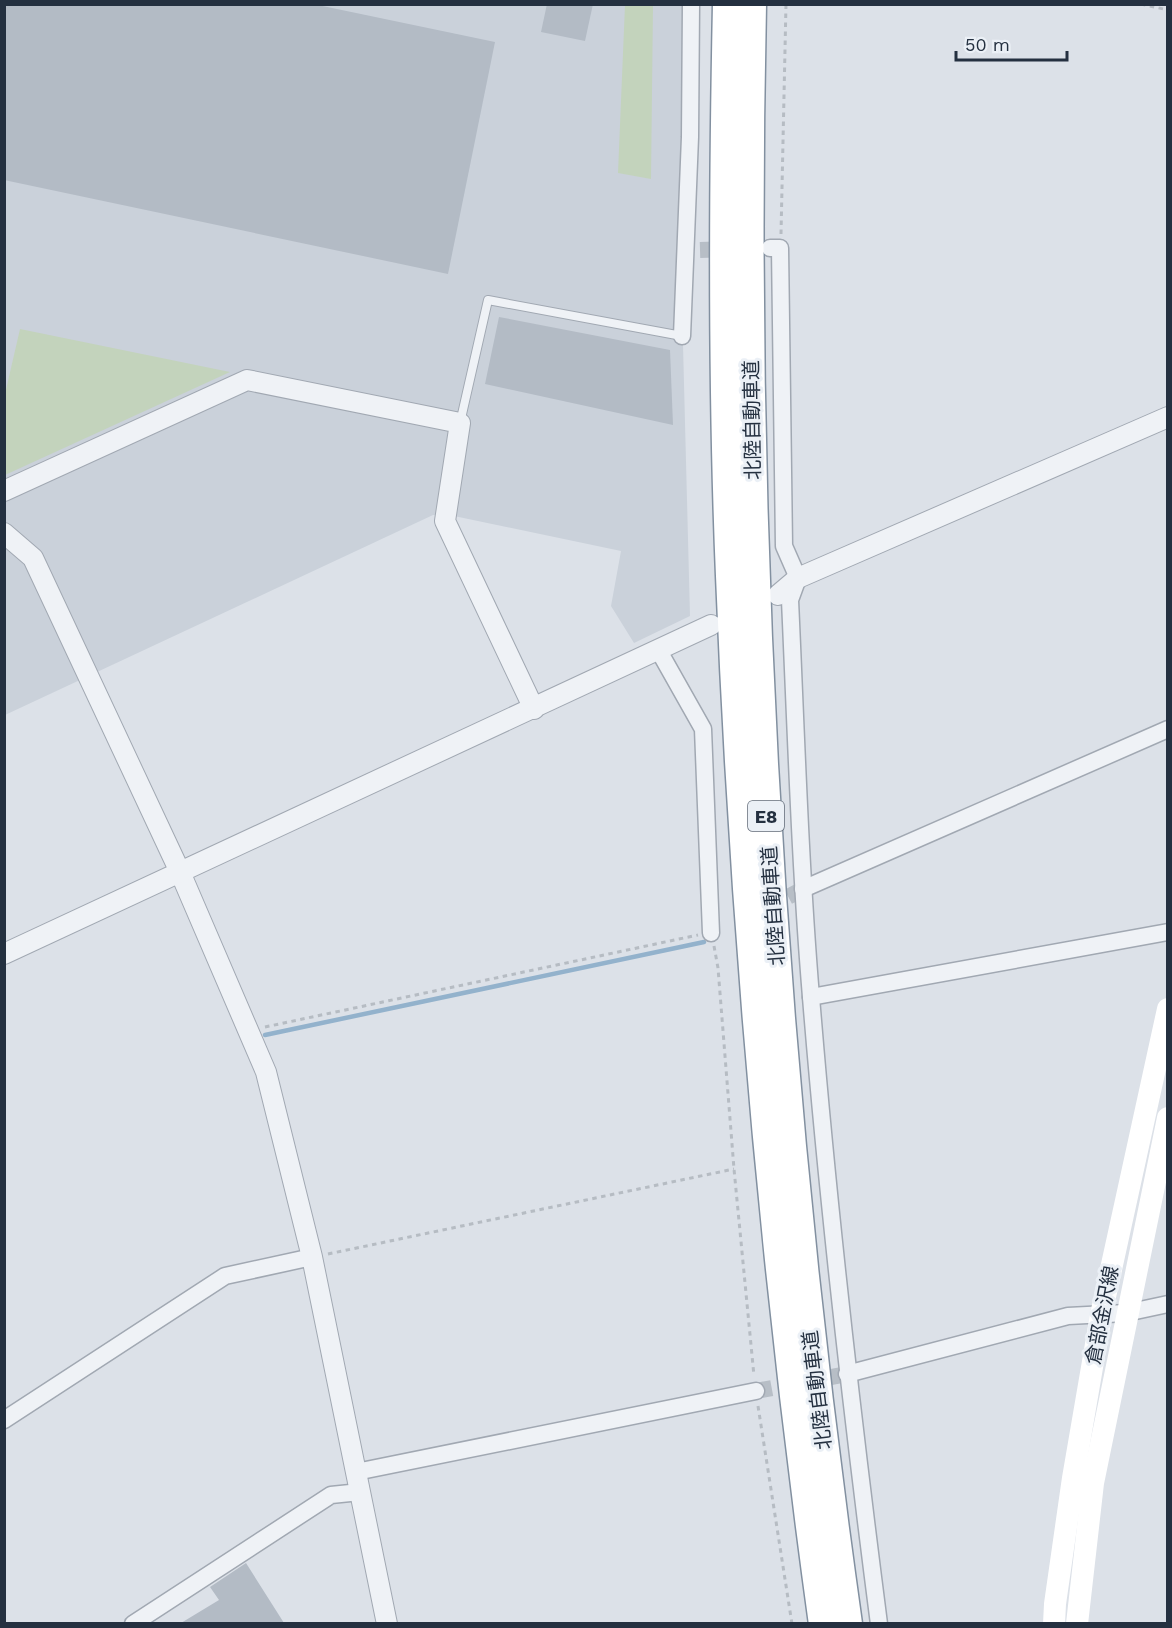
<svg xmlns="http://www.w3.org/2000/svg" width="1172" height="1628" viewBox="0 0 1172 1628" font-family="'Work Sans','Noto Sans JP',sans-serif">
  <rect width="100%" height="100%" fill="#dce1e8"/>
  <!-- built -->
  <path fill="#cad1da" d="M4,5H685L680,328L683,345L690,616L634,643L611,606L621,551L454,516L433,515L5,715Z"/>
  <!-- green -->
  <g fill="#c3d3bc">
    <path d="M625,5H653L651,179L618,173Z"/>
    <path d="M20,329L230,372L5,475V394Z"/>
  </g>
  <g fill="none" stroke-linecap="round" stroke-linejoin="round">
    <!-- stream -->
    <path stroke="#93b2cc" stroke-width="4.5" d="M265,1035L704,942"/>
  </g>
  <!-- building -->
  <g fill="#b3bbc5">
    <path d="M4,4H313L495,42L448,274L4,180Z"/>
    <path d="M547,4H593L585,41L541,32Z"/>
    <path d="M499,317L670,350L673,425L485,384Z"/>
    <path d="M246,1563L284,1623H181L219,1600L210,1587Z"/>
  </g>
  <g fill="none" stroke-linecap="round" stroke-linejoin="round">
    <!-- minor-tunnel -->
    <g stroke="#b7bec6" stroke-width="16" stroke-dasharray="16 8" stroke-linecap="butt">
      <path d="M700,250L732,249"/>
      <path d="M767,908L803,889"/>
      <path d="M756,1391L847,1374"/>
    </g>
    <!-- service casing -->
    <g stroke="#a1a8b2" stroke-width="10">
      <path id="service" d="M460,423L488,300L682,336"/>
    </g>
    <!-- minor casing -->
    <g stroke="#a1a8b2" stroke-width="19">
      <g id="minor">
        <path d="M770,248H780L784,546L798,578L790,600C796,732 800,865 811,997C828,1206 852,1415 879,1624"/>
        <path d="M682,336L690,137L691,4"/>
        <path d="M659,651L703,729L711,933"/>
        <path d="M803,889L1168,729"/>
        <path d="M811,997L1168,932"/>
        <path d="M847,1374L1068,1316L1126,1313L1168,1304"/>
        <path d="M4,1420L225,1276L312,1257"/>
        <path d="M356,1472L756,1391"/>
        <path d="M133,1624L331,1495L360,1492"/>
      </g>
    </g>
    <!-- tertiary casing -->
    <g stroke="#a1a8b2" stroke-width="22">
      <g id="tertiary">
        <path d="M4,491L247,380L460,423L445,521L534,709"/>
        <path d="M4,533L33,558L180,872L266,1072L312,1257L387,1624"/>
        <path d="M778,595L798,578L1168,417"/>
        <path d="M4,954L711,625"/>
      </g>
    </g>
    <!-- motorway casing -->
    <g stroke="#8290a0" stroke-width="31">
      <g id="motorway">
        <path d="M727,4C723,195 722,385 730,576C744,926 775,1276 823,1624"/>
        <path d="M752,4C740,546 772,1088 848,1624"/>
      </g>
    </g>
    <!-- path -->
    <g stroke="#b6bcc3" stroke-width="3" stroke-dasharray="4.5 4.5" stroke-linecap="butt">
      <path d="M1141,4L1168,10"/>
      <path d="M781,234L786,4"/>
      <path d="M714,946L718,968L734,1169L754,1376"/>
      <path d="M265,1027L698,935"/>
      <path d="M328,1254L734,1169"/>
      <path d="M758,1406L792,1624"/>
    </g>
    <!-- service -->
    <use href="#service" stroke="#eff2f6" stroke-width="8"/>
    <!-- minor -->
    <use href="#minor" stroke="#eff2f6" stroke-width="16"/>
    <!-- tertiary -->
    <use href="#tertiary" stroke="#eff2f6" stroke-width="20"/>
    <!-- secondary -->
    <g stroke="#fff" stroke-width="22">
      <path d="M1054,1624L1055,1604L1073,1478L1101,1315L1168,1009"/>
      <path d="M1077,1624L1093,1483L1168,1118"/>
    </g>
    <!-- motorway -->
    <use href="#motorway" stroke="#fff" stroke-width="28"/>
  </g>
  <g text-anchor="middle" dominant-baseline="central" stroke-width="6" stroke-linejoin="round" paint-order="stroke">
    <!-- shield labels -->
    <rect fill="#ebf0f6" stroke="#606a77" stroke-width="1.5" x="748" y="801" width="36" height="30" rx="4.5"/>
    <g font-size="18" font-weight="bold" fill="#243040">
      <text x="766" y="816">E8</text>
    </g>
    <!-- street labels -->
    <g font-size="20" fill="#243040" stroke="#ebf0f6">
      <text transform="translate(752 420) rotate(-91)">北陸自動車道</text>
      <text transform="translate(773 906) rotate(-94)">北陸自動車道</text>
      <text transform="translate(1102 1315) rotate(-79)">倉部金沢線</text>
      <text transform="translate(817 1390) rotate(-97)">北陸自動車道</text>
    </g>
  </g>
  <!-- border -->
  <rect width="1172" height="1628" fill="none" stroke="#243040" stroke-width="12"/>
  <!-- scale -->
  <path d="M956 51v9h111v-9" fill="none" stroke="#243040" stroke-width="3"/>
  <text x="965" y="51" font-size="18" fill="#243040" stroke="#ebf0f6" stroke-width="4.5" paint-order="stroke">50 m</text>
</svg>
